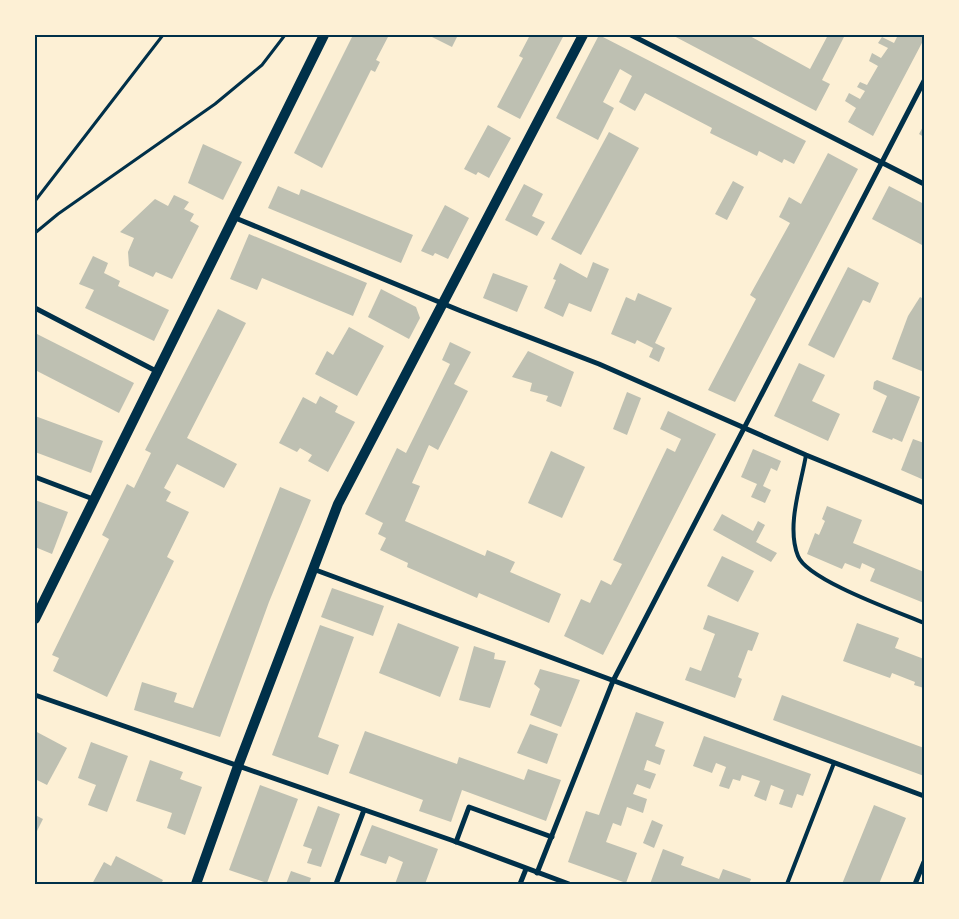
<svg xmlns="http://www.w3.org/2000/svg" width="959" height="919" viewBox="0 0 959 919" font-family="Lato,sans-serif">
  <rect width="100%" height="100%" fill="#fdf0d5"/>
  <!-- building -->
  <g fill="#bec0b2">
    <path d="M353,35H389L376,60L380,62L375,72L371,70L322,168L294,153Z"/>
    <path d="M428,35H458L452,47Z"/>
    <path d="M530,35H564L520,119L497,107L523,58L519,56Z"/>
    <path d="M599,35L806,141L794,164L784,159L782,163L759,151L757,156L710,133L712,128L645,93L635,111L619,102L632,76L620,69L603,102L614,108L598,140L556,118Z"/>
    <path d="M672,35H748L810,69L828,35H845L822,80L830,84L816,111Z"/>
    <path d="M898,35H924V39L873,136L848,122L856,108L845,101L849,93L860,99L865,91L857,87L860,82L867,85L878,66L869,61L872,53L881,58L888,48L878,43L882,37L894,43Z"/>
    <path d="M488,125L511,138L489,178L478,172L476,175L464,169Z"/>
    <path d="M924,125V137L919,134Z"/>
    <path d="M609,132L639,148L581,255L551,239Z"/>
    <path d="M203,144L242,162L223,200L188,183Z"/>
    <path d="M828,153L858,169L735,402L708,390L756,299L750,295L790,223L779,217L789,197L801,204Z"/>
    <path d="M733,181L744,187L727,220L715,214Z"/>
    <path d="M524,184L543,194L532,216L545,222L537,236L505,220Z"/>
    <path d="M278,186L299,195L301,189L413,235L401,263L268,208Z"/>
    <path d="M889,186L924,204V246L872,219Z"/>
    <path d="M174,195L189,202L184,209L194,214L190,221L199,226L172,279L156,272L153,277L129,266L128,252L134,238L120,232L155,199L168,206Z"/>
    <path d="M445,205L469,218L448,259L435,253L433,256L421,251Z"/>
    <path d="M249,234L367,283L353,316L262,278L257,290L230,279Z"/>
    <path d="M93,256L108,263L104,273L120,281L118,286L169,310L154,341L85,308L94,290L79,284Z"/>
    <path d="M593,262L609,269L591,312L569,303L563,317L544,308L556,280L553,279L560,263L587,278Z"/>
    <path d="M848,267L879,283L870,303L863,300L834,358L808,345Z"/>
    <path d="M493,273L528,286L517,312L483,298Z"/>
    <path d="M381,289L416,307L420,318L409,339L368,317Z"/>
    <path d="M638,293L672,308L655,343L665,348L659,362L649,357L653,348L637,340L635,344L611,334L626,297L635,301Z"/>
    <path d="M920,297L924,299V372L892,359L908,316Z"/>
    <path d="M218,309L246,323L187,438L237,464L224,488L177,464L164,488L171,492L166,501L189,512L167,557L174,561L107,697L53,671L59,658L52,655L109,539L102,535L127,484L134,488L151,453L145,450Z"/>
    <path d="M349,327L384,346L357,396L315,374L327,351L333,355Z"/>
    <path d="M35,333L134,383L119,413L35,370Z"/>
    <path d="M450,342L471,352L454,384L468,391L438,450L429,445L412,483L420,486L405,521L485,556L487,550L515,562L510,572L561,594L549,623L479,593L477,598L407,567L408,563L380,550L386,538L378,534L383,523L365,514L397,448L406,453L450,364L442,360Z"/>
    <path d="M528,351L574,372L561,407L546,401L548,396L530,391L532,383L512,377Z"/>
    <path d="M799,363L825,375L812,401L840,414L828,441L774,416Z"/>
    <path d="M877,380L920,397L902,442L893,438L892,440L872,432L887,396L873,389L874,382Z"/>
    <path d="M627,392L641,398L627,435L613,429Z"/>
    <path d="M320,396L338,406L335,412L355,422L328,472L308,461L312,455L300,448L297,452L279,443L303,397L316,404Z"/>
    <path d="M668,411L716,434L603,655L564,636L581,599L590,603L601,580L611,585L622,564L613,560L667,448L675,452L681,439L660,429Z"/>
    <path d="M35,416L103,441L91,473L35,452Z"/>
    <path d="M913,439L924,443V480L901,470Z"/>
    <path d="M753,449L781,461L777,471L771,468L763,486L771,490L765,503L751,497L757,484L741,477Z"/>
    <path d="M551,451L585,467L562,518L528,503Z"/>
    <path d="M280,487L311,500L269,602L220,737L134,710L142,682L177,693L174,702L193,708Z"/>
    <path d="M35,500L68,512L52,554L35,547Z"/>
    <path d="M827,506L862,520L853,543L924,572V603L870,581L875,569L862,563L860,569L845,563L842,569L807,554L815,533L819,535L825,521L822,519Z"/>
    <path d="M722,514L753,531L758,521L765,525L756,542L777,553L771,562L713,530Z"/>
    <path d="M722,556L754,571L738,602L707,586Z"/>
    <path d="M332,588L384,606L373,636L321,617Z"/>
    <path d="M708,615L759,633L752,651L748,650L738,677L742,679L735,698L685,680L690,667L701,671L715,634L703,629Z"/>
    <path d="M398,623L459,647L440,697L379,673Z"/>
    <path d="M857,623L899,638L895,648L924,659V688L914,685L915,682L892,673L890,678L843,661Z"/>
    <path d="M320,625L354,637L318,737L339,745L328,775L272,755Z"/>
    <path d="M474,646L495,653L494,659L506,661L490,708L459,700Z"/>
    <path d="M540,669L580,680L561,727L530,715L540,689L534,684Z"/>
    <path d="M782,695L924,748V776L773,720Z"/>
    <path d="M636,712L664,722L655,746L665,750L660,765L647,760L644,770L656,774L650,789L637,784L633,794L647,799L643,813L627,807L621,826L613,823L606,842L637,853L626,883L568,862L586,811L599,815Z"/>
    <path d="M530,724L558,734L547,764L517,753Z"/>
    <path d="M35,731L67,748L47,785L35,779Z"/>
    <path d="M365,731L457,764L459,757L524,780L528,769L561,780L546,821L462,790L451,822L419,811L423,800L349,773Z"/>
    <path d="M704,736L811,774L803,796L797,794L792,808L779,804L784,790L771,785L766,801L754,796L760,781L742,775L740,781L733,779L729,789L719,786L726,767L716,763L712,773L693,766Z"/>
    <path d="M91,742L128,756L107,812L88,805L96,785L78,778Z"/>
    <path d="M150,760L183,772L180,779L202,787L185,835L167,828L172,813L136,801Z"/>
    <path d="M260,785L298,799L267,883L229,870Z"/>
    <path d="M874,805L906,818L881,879L879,884H842Z"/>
    <path d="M318,806L340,814L321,867L307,863L312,849L303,846Z"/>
    <path d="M35,815L43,819L35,835Z"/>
    <path d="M652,820L663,825L654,848L643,843Z"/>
    <path d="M372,825L438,849L425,884H395L403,862L389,856L386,864L360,855Z"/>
    <path d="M663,849L684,857L681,865L719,879L723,869L751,879L749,884H650Z"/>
    <path d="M116,856L163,880L161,884H92L104,862L111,866Z"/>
    <path d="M291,871L311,878L309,884H286Z"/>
  </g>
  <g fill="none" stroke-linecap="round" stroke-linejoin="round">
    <!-- path -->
    <g stroke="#003049" stroke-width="3">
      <path d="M35,201L163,35"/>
      <path d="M35,233L58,214L215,104L262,65L285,35"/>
    </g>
    <!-- service -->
    <g stroke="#003049" stroke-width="4">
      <path d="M806,455C801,485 786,526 798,556C807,580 898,612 924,623"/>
      <path d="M787,884L834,763"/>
    </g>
    <!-- minor -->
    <g stroke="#003049" stroke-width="5">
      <path d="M631,35L924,184"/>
      <path d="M233,217L461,311L599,364L806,455L924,503"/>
      <path d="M35,308L156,371"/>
      <path d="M35,477L93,499"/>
      <path d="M313,569L924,796"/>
      <path d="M35,695L451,840L569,884"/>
      <path d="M456,842L469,807L552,837"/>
      <path d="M537,873L613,681L924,81"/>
      <path d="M336,884L364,810"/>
      <path d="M520,884L526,869"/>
      <path d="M915,884L924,862"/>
    </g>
    <!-- secondary -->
    <g stroke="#003049" stroke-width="10">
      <path d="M35,619L324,35"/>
      <path d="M196,884L238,766L338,504L583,35"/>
    </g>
  </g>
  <!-- border -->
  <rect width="959" height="919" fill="none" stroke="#fdf0d5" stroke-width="72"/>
  <rect x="36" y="36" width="887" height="847" fill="none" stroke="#003049" stroke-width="2"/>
</svg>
